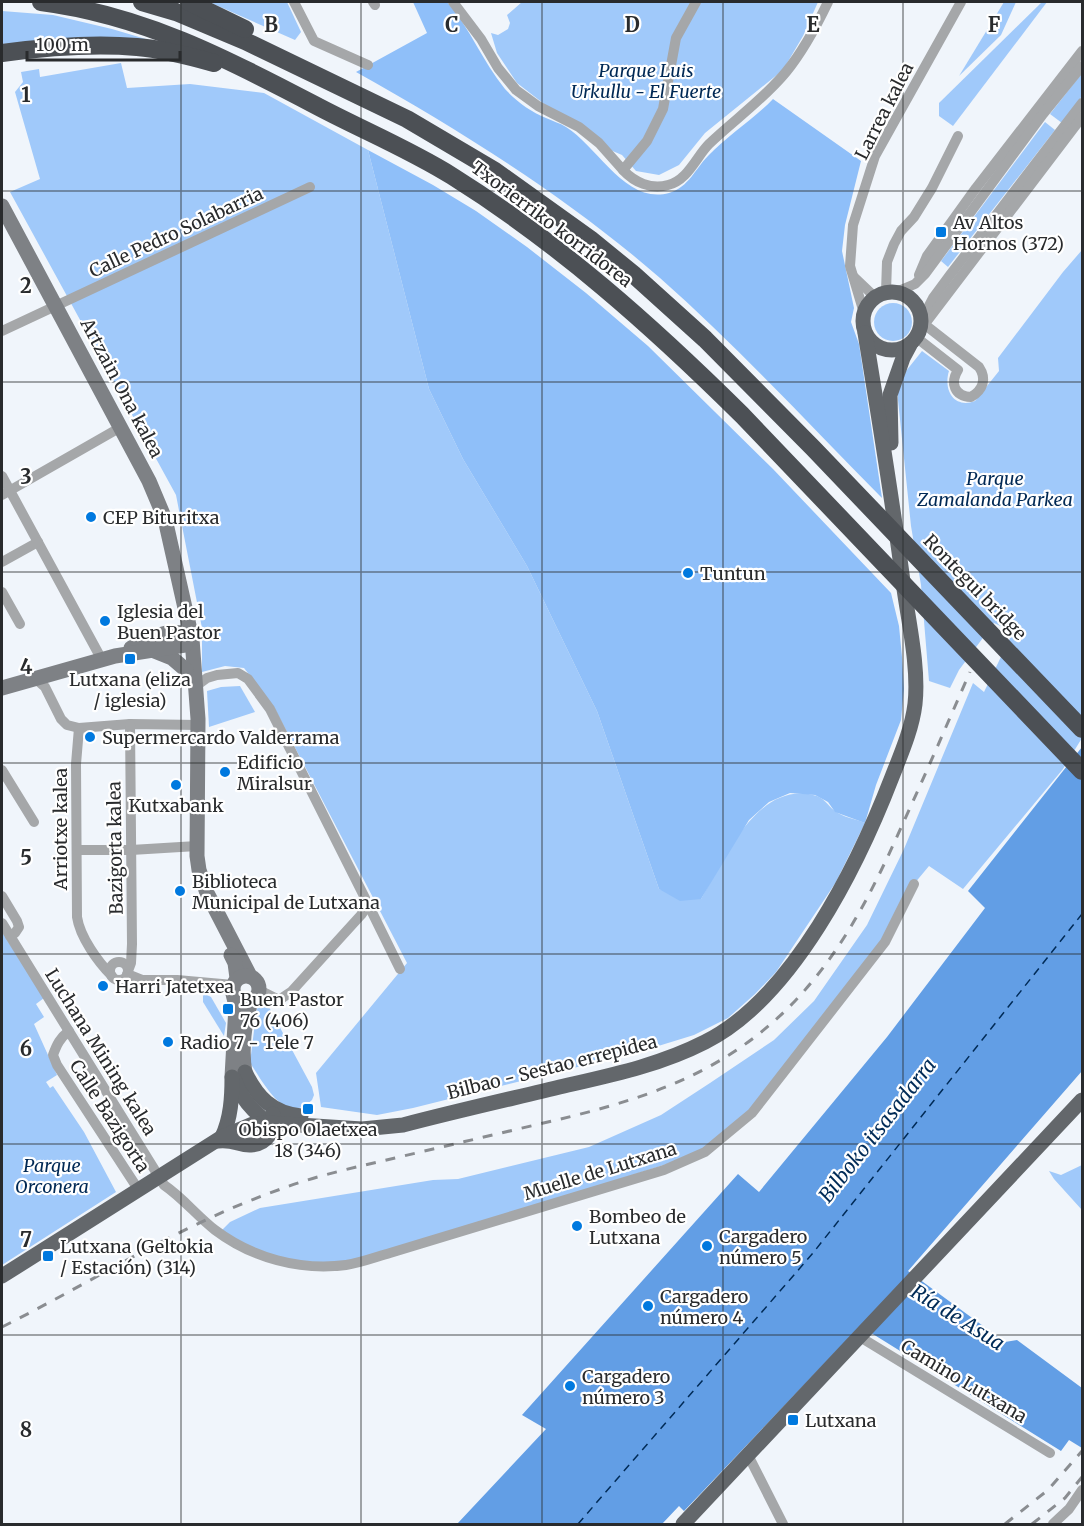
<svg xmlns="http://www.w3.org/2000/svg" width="1084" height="1526" viewBox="0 0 1084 1526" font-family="Merriweather,serif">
  <rect width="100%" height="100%" fill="#f0f5fb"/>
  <!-- green -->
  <g fill="#a0c9fa">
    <path d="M209,2H287L301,32L295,40Z"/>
    <path d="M522,2H818L803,36L783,70L705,133L679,165L659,175L636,171L622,155L596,144L517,83L497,53L491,33L498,35L508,29L510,23L507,15Z"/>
    <path d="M1004,2H1016L1001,35L959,76Z"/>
    <path d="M1042,2H1047L953,126L939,116V103Z"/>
    <path d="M2,11L53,15L112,29L176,48L66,39L2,44Z"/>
    <path d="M121,63L127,88L190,84L264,93L368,150L429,389L463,459L527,566L597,711L659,889L701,899C725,859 756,782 813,795C824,797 827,805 835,811C842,817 856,819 865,823L836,882L776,972L755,994L728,1018L694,1035L642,1051L413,1108L377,1115L321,1107L316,1073L407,963L274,707L244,668L225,666L202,672V628L176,495L10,192L40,179L15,92L23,82L21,72L39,69L40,77Z"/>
    <path d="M1082,73V96L1062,123L1050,114Z"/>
    <path d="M1045,122L1055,130L948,267L941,261Z"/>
    <path d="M1082,250V738L1063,769L963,889L929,866L914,884L885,942L752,1113L705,1152L347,1265L295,1264L218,1234L230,1222L260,1208L433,1180L458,1179L589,1147L661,1115L710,1083L774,1040L814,1001L867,925L904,849L973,683L984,692L1013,632L994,623L959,670L950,688L929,681L921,585L911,526L898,400V392L906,371L922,351L949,371C943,390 954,409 975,401L999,371L998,358L1063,272Z"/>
    <circle cx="893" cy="322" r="19"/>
    <path d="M240,686L255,712L209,727L207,691L221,687Z"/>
    <path d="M2,932L44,998L36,1004L44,1017L34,1024L57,1075L46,1082L50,1088L53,1086L84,1132L116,1192L2,1265Z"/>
    <path d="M205,994L211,997L226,1023L224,1036L203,1002V996Z"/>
    <path d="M263,996L312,1087L314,1095L312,1100C285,1127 264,1083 250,1063L258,998Z"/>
    <path d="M1082,1165V1210L1054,1179L1049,1171L1061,1175Z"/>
  </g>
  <!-- forest -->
  <g fill="#8fbff9">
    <path d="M413,2H447C470,28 483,62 505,89C516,101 531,112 546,118C552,121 560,123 566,127C598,147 626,205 669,193C689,187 695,169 708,156C728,135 753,120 773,99L861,161L845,225L842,251L854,308L851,322L859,344L882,498C809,424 738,347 660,278C567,197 463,132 356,72L427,33Z"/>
    <path d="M368,150L433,185L476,211L527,247L586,293L648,346L773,469L891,593L899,626L902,657L904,689L901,720L876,785L865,823L835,812L828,802L815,795L790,793L769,802L749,820L701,899L680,901L659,889L597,711L527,566L463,459L429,389Z"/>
  </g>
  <!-- water -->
  <path fill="#629ee5" d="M1082,747V1071L908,1271L1005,1342L1017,1340L1082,1388V1448L1069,1440L1061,1451L860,1326L684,1511L679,1506L662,1524H457L546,1429L522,1415L738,1174L759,1192L887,1037L985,908L968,891Z"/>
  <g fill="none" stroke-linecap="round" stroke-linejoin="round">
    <!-- ferry -->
    <path stroke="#002b57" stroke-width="1.5" stroke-dasharray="8 6" stroke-linecap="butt" d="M578,1524L813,1253L1082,914"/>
    <!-- street -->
    <g stroke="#a5a7a9" stroke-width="10">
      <path d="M294,2L314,41L368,65"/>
      <path d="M373,2L375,5"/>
      <path d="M453,2L481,39L498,68L516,90L538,106L579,127L599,143L623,170L647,141L663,109L676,38L696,2"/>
      <path d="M623,170C634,182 651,190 668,185C688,180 696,157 709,144C734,120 764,99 786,72C804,50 816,27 828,2"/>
      <path d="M919,275L927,256L976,188L1082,51"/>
      <path d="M854,277L875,297"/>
      <path d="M886,292L887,262L894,244L901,231L914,217L932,188L958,136"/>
      <path d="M896,292L915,284L925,274L1043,114L1082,66"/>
      <path d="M864,313L850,266L853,225L875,156L961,2"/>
      <path d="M922,319L933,298L950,275L1082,103"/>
      <path d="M921,329L1082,117"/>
      <path d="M2,331L310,187"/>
      <path d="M917,338L958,370C950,383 954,396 971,397C983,390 987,379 979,367L924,324"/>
      <path d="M2,476L102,660"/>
      <path d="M2,495L121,427"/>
      <path d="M2,562L38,542"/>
      <path d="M2,592L20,624"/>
      <path d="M36,679L45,687L61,719L67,725L79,728L130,724L198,725"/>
      <path d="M196,686L207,678L217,675L238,673L248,679L270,709L365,898L366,908L361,915L291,992L279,1000L259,990"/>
      <path d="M79,728L76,764L77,917C80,937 98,962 112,976"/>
      <path d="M2,770L34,822"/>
      <path d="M77,850H131L197,846"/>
      <path d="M2,896L17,921L19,927L15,933L10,936"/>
      <path d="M367,902L400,969"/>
      <path d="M2,923L164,1185C183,1198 197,1216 215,1230C252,1258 300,1271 346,1265C360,1263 376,1257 390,1253L664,1170L705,1152L752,1113L885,942L914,884"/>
      <circle cx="119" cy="971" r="9"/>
      <path d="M128,971L131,963L132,944L130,724"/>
      <path d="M127,974L142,980H177L233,985"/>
      <path d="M69,1031C60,1038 57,1044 53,1055L57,1065L138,1189"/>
      <path d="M860,1337L1050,1453"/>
      <path d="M748,1455L783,1524"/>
      <path d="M1053,1524L1069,1509L1082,1490"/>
    </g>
    <!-- secondary -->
    <g stroke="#7e8185" stroke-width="15">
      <path d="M2,206L149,481L165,519L192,639L198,719L197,856L199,870L207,893L250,976"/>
      <path d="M131,648C150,639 173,623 192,639"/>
      <path d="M152,650L172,658L186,670"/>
      <path d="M2,688L115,656L185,645"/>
      <path d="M231,955L235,963L237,978"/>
      <circle cx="246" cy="989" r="13"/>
      <path d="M245,1072C241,1052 244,1019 252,1000"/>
      <path d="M232,1077L236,1006L233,994"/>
    </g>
    <!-- primary -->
    <g stroke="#63676b" stroke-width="15">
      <circle cx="892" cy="321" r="29"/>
      <path d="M891,443L890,395L903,358L910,345"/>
      <path d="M245,1072C257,1097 272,1113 301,1116"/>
      <path d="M234,1079C241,1098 252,1110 268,1123"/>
      <path d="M222,1137C231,1118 232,1097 232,1077"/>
      <path d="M218,1141C234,1139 240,1146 251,1145C267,1144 277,1129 273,1114"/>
      <path d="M2,1276L222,1137L253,1124L268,1123L362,1129L403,1125C456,1111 510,1099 564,1086C612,1075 660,1065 705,1042C793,998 858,865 892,777C901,754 912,729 915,704C919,669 909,624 904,589C893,503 879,418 865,333"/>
      <path d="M683,1524L1082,1100"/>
    </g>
    <!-- highway -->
    <g stroke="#4c5055" stroke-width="18">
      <path d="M41,2C142,15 226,58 315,105C360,129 409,149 452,176C559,243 652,326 742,415L1082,771"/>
      <path d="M142,2L176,12L245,41L407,119L495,171L590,239L633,274L705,339L813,448L1082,729"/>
      <path d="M189,2L245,29"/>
      <path d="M2,53C46,47 92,43 137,47C163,49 189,56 214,63"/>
    </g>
    <!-- rail -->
    <g stroke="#8a8d91" stroke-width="3" stroke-dasharray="10 10" stroke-linecap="butt">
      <path d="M2,1327C94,1281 183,1223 281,1189C318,1175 357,1167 395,1158C442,1147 488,1136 535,1125C635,1102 721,1078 795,1001C845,948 875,886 904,821C927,771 948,722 970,672"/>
      <path d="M1005,1524L1048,1490L1082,1451"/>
      <path d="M1032,1524L1065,1498L1082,1477"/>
    </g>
  </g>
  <!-- grid -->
  <path fill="none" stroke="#292b2d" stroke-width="1.5" stroke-opacity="0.55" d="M181,2V1524M361,2V1524M542,2V1524M723,2V1524M903,2V1524M2,191H1082M2,382H1082M2,572H1082M2,763H1082M2,954H1082M2,1144H1082M2,1335H1082"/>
  <!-- markers -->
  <g fill="#0079df" stroke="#fff" stroke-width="2">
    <rect x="935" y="226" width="12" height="12" rx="3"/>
    <circle cx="91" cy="517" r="6"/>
    <circle cx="688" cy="573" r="6"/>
    <circle cx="105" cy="621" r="6"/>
    <rect x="124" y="653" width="12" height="12" rx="3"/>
    <circle cx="90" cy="737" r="6"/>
    <circle cx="225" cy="772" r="6"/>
    <circle cx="176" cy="785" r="6"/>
    <circle cx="180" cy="891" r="6"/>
    <circle cx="103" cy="986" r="6"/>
    <rect x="222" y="1003" width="12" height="12" rx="3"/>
    <circle cx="168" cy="1042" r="6"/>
    <rect x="302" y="1103" width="12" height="12" rx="3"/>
    <circle cx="577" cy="1226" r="6"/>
    <circle cx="707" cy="1246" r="6"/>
    <rect x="42" y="1250" width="12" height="12" rx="3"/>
    <circle cx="648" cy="1306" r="6"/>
    <circle cx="570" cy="1386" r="6"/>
    <rect x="787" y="1414" width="12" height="12" rx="3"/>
  </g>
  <g text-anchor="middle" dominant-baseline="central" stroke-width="4.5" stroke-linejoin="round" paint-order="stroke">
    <!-- park labels -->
    <g font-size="18" font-style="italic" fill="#002955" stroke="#fff">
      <text x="646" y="70">Parque Luis<tspan x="646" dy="21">Urkullu - El Fuerte</tspan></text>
      <text x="995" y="478">Parque<tspan x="995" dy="21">Zamalanda Parkea</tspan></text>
      <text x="52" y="1165">Parque<tspan x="52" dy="21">Orconera</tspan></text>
    </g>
    <!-- street labels -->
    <g font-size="18" fill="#292b2d" stroke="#fff">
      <text transform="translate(884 111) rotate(-63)">Larrea kalea</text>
      <text transform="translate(552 224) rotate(37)">Txorierriko korridorea</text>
      <text transform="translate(176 232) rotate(-25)">Calle Pedro Solabarria</text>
      <text transform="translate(122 388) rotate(62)">Artzain Ona kalea</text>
      <text transform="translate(975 587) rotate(46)">Rontegui bridge</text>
      <text transform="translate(60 829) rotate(-90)">Arriotxe kalea</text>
      <text transform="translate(115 848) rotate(-91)">Bazigorta kalea</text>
      <text transform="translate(101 1052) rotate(58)">Luchana Mining kalea</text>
      <text transform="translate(552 1067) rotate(-14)">Bilbao - Sestao errepidea</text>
      <text transform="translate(110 1116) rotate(57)">Calle Bazigorta</text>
      <text transform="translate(600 1171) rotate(-17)">Muelle de Lutxana</text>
      <text transform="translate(964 1381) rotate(31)">Camino Lutxana</text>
    </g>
    <!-- poi labels -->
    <g font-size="18" fill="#292b2d" stroke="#fff" text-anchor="start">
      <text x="953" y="222">Av Altos<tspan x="953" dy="21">Hornos (372)</tspan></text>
      <text x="103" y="517">CEP Bituritxa</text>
      <text x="700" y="573">Tuntun</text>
      <text x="117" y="611">Iglesia del<tspan x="117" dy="21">Buen Pastor</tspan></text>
      <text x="130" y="679" text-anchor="middle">Lutxana (eliza<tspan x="130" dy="21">/ iglesia)</tspan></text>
      <text x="102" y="737">Supermercardo Valderrama</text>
      <text x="237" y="762">Edificio<tspan x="237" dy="21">Miralsur</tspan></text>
      <text x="176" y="805" text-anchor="middle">Kutxabank</text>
      <text x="192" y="881">Biblioteca<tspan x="192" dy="21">Municipal de Lutxana</tspan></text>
      <text x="115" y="986">Harri Jatetxea</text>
      <text x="240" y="999">Buen Pastor<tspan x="240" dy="21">76 (406)</tspan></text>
      <text x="180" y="1042">Radio 7 - Tele 7</text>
      <text x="308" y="1129" text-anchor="middle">Obispo Olaetxea<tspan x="308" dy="21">18 (346)</tspan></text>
      <text x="589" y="1216">Bombeo de<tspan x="589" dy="21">Lutxana</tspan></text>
      <text x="719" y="1236">Cargadero<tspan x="719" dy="21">número 5</tspan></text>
      <text x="60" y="1246">Lutxana (Geltokia<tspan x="60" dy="21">/ Estación) (314)</tspan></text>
      <text x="660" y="1296">Cargadero<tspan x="660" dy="21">número 4</tspan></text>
      <text x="582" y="1376">Cargadero<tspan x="582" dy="21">número 3</tspan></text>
      <text x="805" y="1420">Lutxana</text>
    </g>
    <!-- water labels -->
    <g font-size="20" font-style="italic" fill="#002b57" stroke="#fff">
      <text transform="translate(877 1130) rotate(-52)">Bilboko itsasadarra</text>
      <text transform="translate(958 1317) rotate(32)">Ría de Asua</text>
    </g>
  </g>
  <g font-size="20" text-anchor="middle" font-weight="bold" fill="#292b2d" stroke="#fff" stroke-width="4.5" stroke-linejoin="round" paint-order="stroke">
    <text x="271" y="32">B</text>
    <text x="452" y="32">C</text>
    <text x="632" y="32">D</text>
    <text x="813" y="32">E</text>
    <text x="994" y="32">F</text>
    <text x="26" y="102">1</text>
    <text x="26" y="293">2</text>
    <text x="26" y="484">3</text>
    <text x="26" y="674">4</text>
    <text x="26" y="865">5</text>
    <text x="26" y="1056">6</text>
    <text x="26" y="1247">7</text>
    <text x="26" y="1437">8</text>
  </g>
  <!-- border -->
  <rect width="1084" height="1526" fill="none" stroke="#292b2d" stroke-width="6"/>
  <!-- scale -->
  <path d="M27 51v9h153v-9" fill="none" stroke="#292b2d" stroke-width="3"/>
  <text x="36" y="51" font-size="18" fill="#292b2d" stroke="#ffffff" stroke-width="4.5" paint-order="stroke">100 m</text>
</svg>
